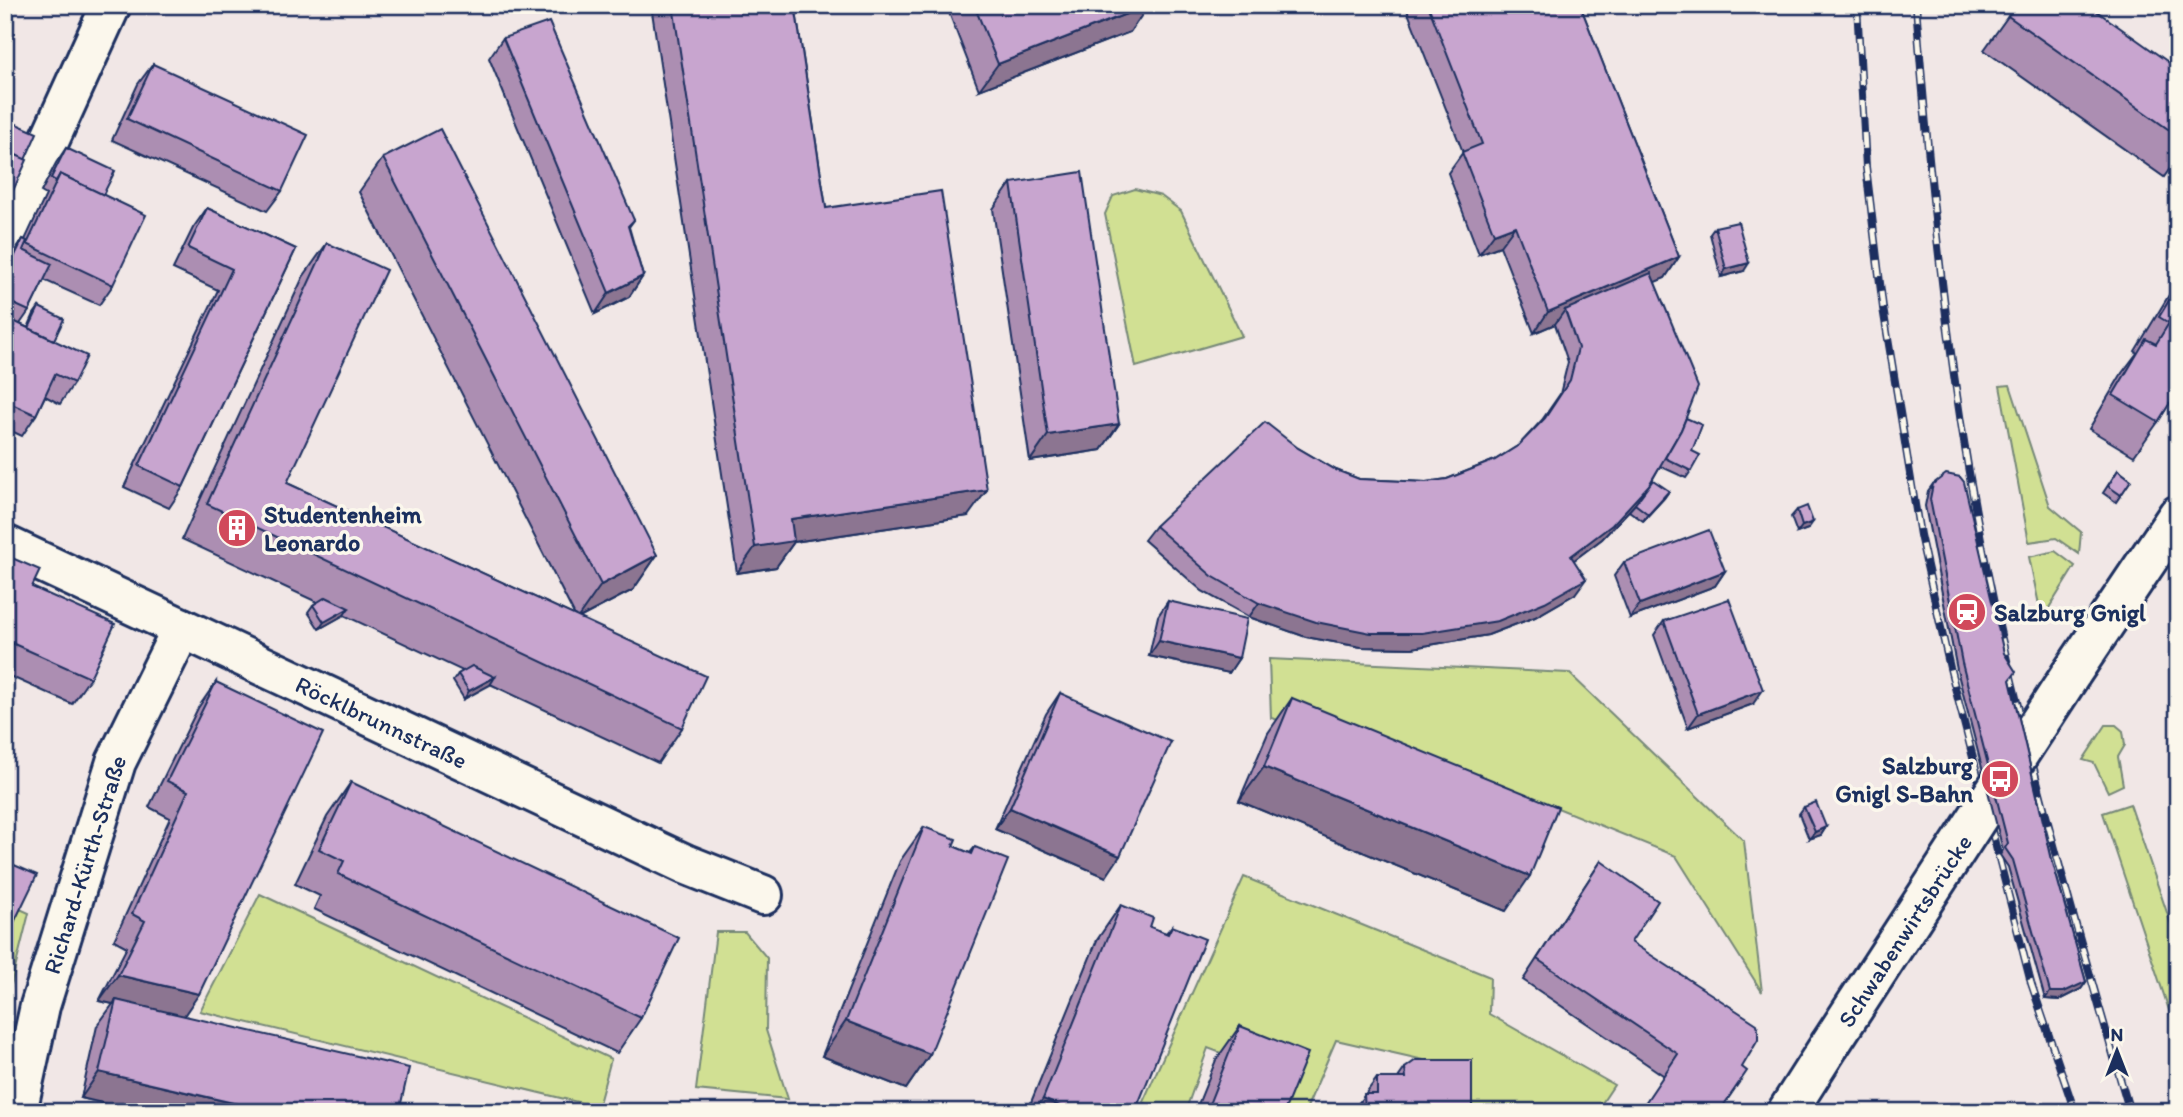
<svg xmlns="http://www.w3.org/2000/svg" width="2183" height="1117" viewBox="0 0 2183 1117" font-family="Itim,sans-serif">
  <rect width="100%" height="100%" fill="#f1e7e6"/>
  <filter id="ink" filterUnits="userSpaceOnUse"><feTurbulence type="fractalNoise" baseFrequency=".0143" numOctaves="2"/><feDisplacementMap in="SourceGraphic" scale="14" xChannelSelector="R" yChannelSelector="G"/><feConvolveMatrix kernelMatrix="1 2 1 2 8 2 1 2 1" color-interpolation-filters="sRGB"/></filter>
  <g filter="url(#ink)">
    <!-- green -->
    <g fill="#d1e093" stroke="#768878" stroke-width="2">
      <path d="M1135,189L1161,196L1181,211L1242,336L1136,367L1105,214L1113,196Z"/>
      <path d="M2010,385L2050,506L2081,532L2079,554L2056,538L2029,542L2000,386Z"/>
      <path d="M2055,551L2075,566L2042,619L2029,557Z"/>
      <path d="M1269,659L1569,673L1744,841L1762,992L1676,856L1459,768L1271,718Z"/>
      <path d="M2106,725H2116L2123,731L2125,745L2118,757L2123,785L2108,792L2094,763L2083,760Z"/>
      <path d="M2130,804L2178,945V1037L2103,813Z"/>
      <path d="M1244,877L1490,977L1489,1014L1614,1085L1596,1112H1469L1468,1070L1336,1040L1305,1112H1279L1292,1080L1208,1048L1185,1112H1163L1143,1102Z"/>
      <path d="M260,894L611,1059L598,1107L200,1011Z"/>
      <path d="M20,909L29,913L5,1009V941Z"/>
      <path d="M716,932H745L767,958L766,1030L788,1099L696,1090Z"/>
    </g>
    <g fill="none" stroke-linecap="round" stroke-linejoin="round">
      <!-- minor casing -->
      <g stroke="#1b2f5e" stroke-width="44">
        <g id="minor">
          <path d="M5,238L111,5"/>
          <path id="s1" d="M5,545L685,864L763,895"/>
          <path id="s2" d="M17,1112L40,1006L116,762L182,628"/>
        </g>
      </g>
      <!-- primary casing -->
      <g stroke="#1b2f5e" stroke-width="44">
        <g id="primary">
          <path d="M2071,674L2178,515"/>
          <path d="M1787,1112L1829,1046"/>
        </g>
      </g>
      <!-- minor -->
      <use href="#minor" stroke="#fbf7ec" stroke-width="38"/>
      <!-- primary -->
      <use href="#primary" stroke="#fbf7ec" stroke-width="38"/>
      <!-- rail casing -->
      <g stroke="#1b2f5e" stroke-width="8">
        <g id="rail">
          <path d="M1857,5L1866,167L1883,308L1920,535L1950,668L2031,983L2075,1112"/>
          <path d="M1916,5C1932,216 1954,429 2001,635C2038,795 2083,954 2130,1112"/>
        </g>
      </g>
      <!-- rail -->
      <use href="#rail" stroke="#fbf7ec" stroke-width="5" stroke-dasharray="16" stroke-linecap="butt"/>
      <!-- primary-bridge casing -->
      <g stroke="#1b2f5e" stroke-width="44" stroke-linecap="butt">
        <g id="primary-bridge">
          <path id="s3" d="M1829,1046L2071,674"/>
        </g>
      </g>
      <!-- primary-bridge -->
      <use href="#primary-bridge" stroke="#fbf7ec" stroke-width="38"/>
    </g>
    <!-- wall -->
    <g fill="#ac8eb2" stroke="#1b2f5e" stroke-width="2">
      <path d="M651,5H795L826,208L968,516L794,542L776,567L737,573Z"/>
      <path d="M946,5H1148L1130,32L979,90Z"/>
      <path d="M1405,5H1580L1679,257L1665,278L1654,282L1686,418L1692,451L1691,471L1686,478L1660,466L1650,484L1669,491L1664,498L1643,521L1629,511L1632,507L1602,539L1574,560L1575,594L1535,617L1488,635L1412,648L1361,647L1306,637L1249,617L1202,591L1144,540L1155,526L1298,448L1336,470L1359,479L1426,482L1447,479L1495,460L1519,445L1542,420L1560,394L1568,362L1555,324L1534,333L1500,246L1479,254L1448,173L1463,152Z"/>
      <path d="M2016,5L2178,69V157L2164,177L1984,50Z"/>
      <path d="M503,38L634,220L629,227L643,276L629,297L595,314L489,58Z"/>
      <path d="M153,64L282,191L267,211L112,140L138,84Z"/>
      <path d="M66,148L103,195L113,285L99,305L44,280L29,311L20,324L28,328L34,314L39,307L74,383L60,404L45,396L36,415L22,436L5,428V269L13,253L23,239L25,240L46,195L41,192L56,163Z"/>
      <path d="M383,158L657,555L633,590L579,618L682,728L658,763L490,684L464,699L453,681L458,674L463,671L344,615L319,629L308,612L313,605L317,602L182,539L303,277L327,243L287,483L575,616L359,192Z"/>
      <path d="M1011,183L1119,424L1101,450L1030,461L993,209Z"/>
      <path d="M207,208L296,249L183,487L169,508L124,487L218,290L173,269L193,228Z"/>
      <path d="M1715,227L1744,271L1721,277L1710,234Z"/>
      <path d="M2178,280V390L2158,422L2134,456L2089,429L2122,373L2137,353L2135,351Z"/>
      <path d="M2118,470L2131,480L2116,502L2103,493Z"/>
      <path d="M1933,484L2010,680L2052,860L2086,982L2081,989L2059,1000L2045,999L2008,867L2000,855L2003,850L1957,670L1925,506L1928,491Z"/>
      <path d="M1797,510L1808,529L1797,533L1791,517Z"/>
      <path d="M5,555L32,587L90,678L72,704L5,674Z"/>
      <path d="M1624,562L1725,571L1715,586L1630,618L1614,576Z"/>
      <path d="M1168,601L1239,658L1229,673L1149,656L1158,616Z"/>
      <path d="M1664,621L1753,704L1688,728L1654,635Z"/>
      <path d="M216,682L184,1016L399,1112H140L81,1098L97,1026L113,1004L99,1001L127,947L114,940L170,818L149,807L198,708Z"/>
      <path d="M1060,693L1106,877L995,829L1046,714Z"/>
      <path d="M1292,698L1506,911L1239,801L1268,733Z"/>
      <path d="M351,782L641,1018L617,1053L314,909L320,896L295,884L327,817Z"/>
      <path d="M1804,807L1826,827L1821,835L1809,839L1799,814Z"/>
      <path d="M924,827L953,846L970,853L975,847L930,1054L906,1089L822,1056L900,861Z"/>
      <path d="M1601,861L1631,942L1742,1067L1663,1075L1523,980Z"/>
      <path d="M1121,905L1150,927L1166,933L1172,926L1135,1112H1027L1097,940Z"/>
      <path d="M1240,1026L1284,1112H1195L1216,1060Z"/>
      <path d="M1405,1068L1472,1112H1352L1377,1078H1398Z"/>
    </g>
    <!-- shaded-wall -->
    <g fill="#8c7491" stroke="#1b2f5e" stroke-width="2">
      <path d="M1149,5L1130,32L979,90L998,64Z"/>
      <path d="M1515,226L1500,246L1479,254L1494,234Z"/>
      <path d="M1679,257L1665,278L1568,318L1565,310L1555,324L1534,333L1548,312Z"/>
      <path d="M1749,263L1744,271L1721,277L1726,269Z"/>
      <path d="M643,276L629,297L595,314L609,293Z"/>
      <path d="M1119,424L1101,450L1030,461L1048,435Z"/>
      <path d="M1649,485L1639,500L1602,539L1561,570L1571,556Z"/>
      <path d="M987,490L968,516L794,542L776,567L737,573L755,547L791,519Z"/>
      <path d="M1669,491L1664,498L1643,521L1648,514Z"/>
      <path d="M1813,522L1808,529L1797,533L1802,526Z"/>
      <path d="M657,555L633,590L577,619L601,585Z"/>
      <path d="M1725,571L1715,586L1630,618L1640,604Z"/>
      <path d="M1586,579L1575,594L1535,617L1488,635L1412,648L1361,647L1306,637L1249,617L1259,603Z"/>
      <path d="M349,608L344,615L319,629L324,622Z"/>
      <path d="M1159,641L1239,658L1229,673L1149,656Z"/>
      <path d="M495,677L490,685L464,699L469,691Z"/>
      <path d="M1763,690L1753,704L1688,728L1698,714Z"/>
      <path d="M1264,767L1530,876L1506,911L1239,801Z"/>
      <path d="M1010,808L1120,856L1106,877L995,829Z"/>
      <path d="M1826,827L1821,835L1809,839L1815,832Z"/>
      <path d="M118,975L199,994L181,1020L116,1000L113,1004L99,1001Z"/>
      <path d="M2086,982L2081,989L2059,1000L2045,999L2050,992Z"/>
      <path d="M846,1021L930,1054L906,1089L822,1056Z"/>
      <path d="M99,1072L272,1112H140L81,1098Z"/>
      <path d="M1043,1099L1074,1112H1034Z"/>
    </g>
    <!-- building -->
    <g fill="#c8a5cf" stroke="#1b2f5e" stroke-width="2">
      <path d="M673,5H795L826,208L941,191L987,490L791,519L794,541L755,547Z"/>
      <path d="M974,5H1149L998,64Z"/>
      <path d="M1428,5H1580L1679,257L1548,312L1515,226L1494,234L1462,152L1482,144Z"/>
      <path d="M2016,5H2088L2178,69V136L2008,16Z"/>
      <path d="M549,22L634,220L628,226L643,276L609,293L503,38Z"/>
      <path d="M153,64L308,135L282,191L127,119Z"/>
      <path d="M5,119L37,133L25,160L5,150Z"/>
      <path d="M440,129L657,555L601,585L383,158Z"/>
      <path d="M66,148L115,171L103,195L60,174L56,181L51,178Z"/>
      <path d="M5,150L27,160L6,206H5Z"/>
      <path d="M1082,172L1119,424L1048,435L1011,183Z"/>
      <path d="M60,174L146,215L113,285L27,244Z"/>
      <path d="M207,208L296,249L183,487L139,466L232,269L188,248Z"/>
      <path d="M1738,222L1749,263L1726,269L1715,227Z"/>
      <path d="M23,239L27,241L23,250L52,264L29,311L5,300V276Z"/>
      <path d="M327,243L386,270L287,483L706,676L682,728L207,504Z"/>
      <path d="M1651,273L1698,387L1681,430L1649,485L1612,525L1571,556L1586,579L1545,602L1498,621L1422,633H1371L1316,622L1259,603L1212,576L1155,526L1265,422L1298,448L1336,470L1359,479L1426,482L1447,479L1495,460L1519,445L1545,418L1570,380L1578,348L1565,310Z"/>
      <path d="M2178,286V390L2158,422L2113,395L2146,339L2156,344L2169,323L2159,317Z"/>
      <path d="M39,307L64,319L54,340L29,328Z"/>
      <path d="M5,317L87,356L74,383L55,374L36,415L5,401Z"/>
      <path d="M1686,418L1702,425L1692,451L1700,455L1691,471L1665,458L1681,430Z"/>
      <path d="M2118,470L2131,480L2121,495L2108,486Z"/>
      <path d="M1946,474L1960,477L1964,482L2004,653L2016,672L2010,680L2052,860L2086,982L2064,992H2050L2013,860L2005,848L2008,843L1962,663L1930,499L1933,484Z"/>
      <path d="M1653,480L1669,491L1648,514L1635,504Z"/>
      <path d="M1807,506L1813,522L1802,526L1797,510Z"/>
      <path d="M1709,530L1725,571L1640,604L1624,562Z"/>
      <path d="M5,555L40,570L32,587L115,624L90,678L5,640Z"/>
      <path d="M326,597L349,608L324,622L313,605Z"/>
      <path d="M1729,599L1763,690L1698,714L1664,621Z"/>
      <path d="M1168,601L1247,619L1239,658L1159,641Z"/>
      <path d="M472,666L495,677L469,691L458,674Z"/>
      <path d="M216,682L323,733L199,994L118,975L145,921L132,914L188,791L167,781Z"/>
      <path d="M1060,693L1171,742L1120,856L1010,808Z"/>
      <path d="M1292,698L1558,807L1530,876L1264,767Z"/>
      <path d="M351,782L679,938L641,1018L338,874L344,861L319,849Z"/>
      <path d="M1816,802L1826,827L1815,832L1804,807Z"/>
      <path d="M924,827L956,839L953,846L972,854L975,847L1008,860L930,1054L846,1021Z"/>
      <path d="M5,861L37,875L5,941Z"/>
      <path d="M1601,861L1658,901L1631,942L1757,1024L1758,1030V1040L1742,1067L1747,1071L1719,1112H1639L1678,1054L1537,959Z"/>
      <path d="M1121,905L1153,918L1150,927L1168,934L1172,926L1205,939L1135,1112H1074L1043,1099Z"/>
      <path d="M116,1000L409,1068L399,1112H272L99,1072Z"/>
      <path d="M1240,1026L1308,1053L1284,1112H1206Z"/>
      <path d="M1416,1060H1472V1112H1365L1364,1094H1377V1078H1406L1405,1068Z"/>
    </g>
  </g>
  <!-- icons -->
  <defs>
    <g id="building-disc" transform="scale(2.0125)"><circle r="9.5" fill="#d1495b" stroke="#fbf7ec"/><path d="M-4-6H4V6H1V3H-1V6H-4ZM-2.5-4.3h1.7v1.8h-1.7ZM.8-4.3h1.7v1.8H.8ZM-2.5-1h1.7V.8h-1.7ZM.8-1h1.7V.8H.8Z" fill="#fff"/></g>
    <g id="station-disc" transform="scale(2.0125)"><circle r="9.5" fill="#d1495b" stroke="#fbf7ec"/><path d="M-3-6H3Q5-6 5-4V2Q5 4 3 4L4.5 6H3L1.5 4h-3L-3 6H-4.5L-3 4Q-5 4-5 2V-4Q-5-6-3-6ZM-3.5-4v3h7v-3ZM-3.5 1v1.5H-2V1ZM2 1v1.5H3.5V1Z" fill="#fff"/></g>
    <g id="bus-disc" transform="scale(2.0125)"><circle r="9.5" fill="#d1495b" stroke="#fbf7ec"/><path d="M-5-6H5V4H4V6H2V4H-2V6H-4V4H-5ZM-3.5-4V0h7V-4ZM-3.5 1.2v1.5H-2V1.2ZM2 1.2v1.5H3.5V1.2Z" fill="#fff"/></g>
  </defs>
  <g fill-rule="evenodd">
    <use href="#building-disc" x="237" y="528"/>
    <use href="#station-disc" x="1967" y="612"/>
    <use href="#bus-disc" x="2000" y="779"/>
  </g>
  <g text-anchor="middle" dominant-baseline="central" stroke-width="7" stroke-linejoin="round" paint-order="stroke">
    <!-- poi labels -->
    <g font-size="24" font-weight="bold" fill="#1b2f5e" stroke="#fbf7ec" text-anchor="start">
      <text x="264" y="514">Studentenheim<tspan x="264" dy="28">Leonardo</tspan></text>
      <text x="1994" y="612">Salzburg Gnigl</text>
      <text x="1973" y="765" text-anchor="end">Salzburg<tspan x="1973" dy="28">Gnigl S-Bahn</tspan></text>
    </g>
    <!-- street labels -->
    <g font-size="24" fill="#1b2f5e" stroke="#fbf7ec">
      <text stroke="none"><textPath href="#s1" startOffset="416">Röcklbrunnstraße</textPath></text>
      <text stroke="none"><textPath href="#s2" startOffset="257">Richard-Kürth-Straße</textPath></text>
      <text stroke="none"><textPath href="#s3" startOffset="138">Schwabenwirtsbrücke</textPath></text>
    </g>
  </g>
  <!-- margin -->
  <rect width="2183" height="1117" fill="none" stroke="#fbf7ec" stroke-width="28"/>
  <rect x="14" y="14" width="2155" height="1089" fill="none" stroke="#1b2f5e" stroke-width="2.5" filter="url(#ink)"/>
  <!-- north arrow -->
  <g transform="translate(2117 1051)" stroke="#fbf7ec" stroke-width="5" paint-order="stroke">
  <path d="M0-5L12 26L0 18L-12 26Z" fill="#1b2f5e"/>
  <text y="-10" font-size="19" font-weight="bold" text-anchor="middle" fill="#1b2f5e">N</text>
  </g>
</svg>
